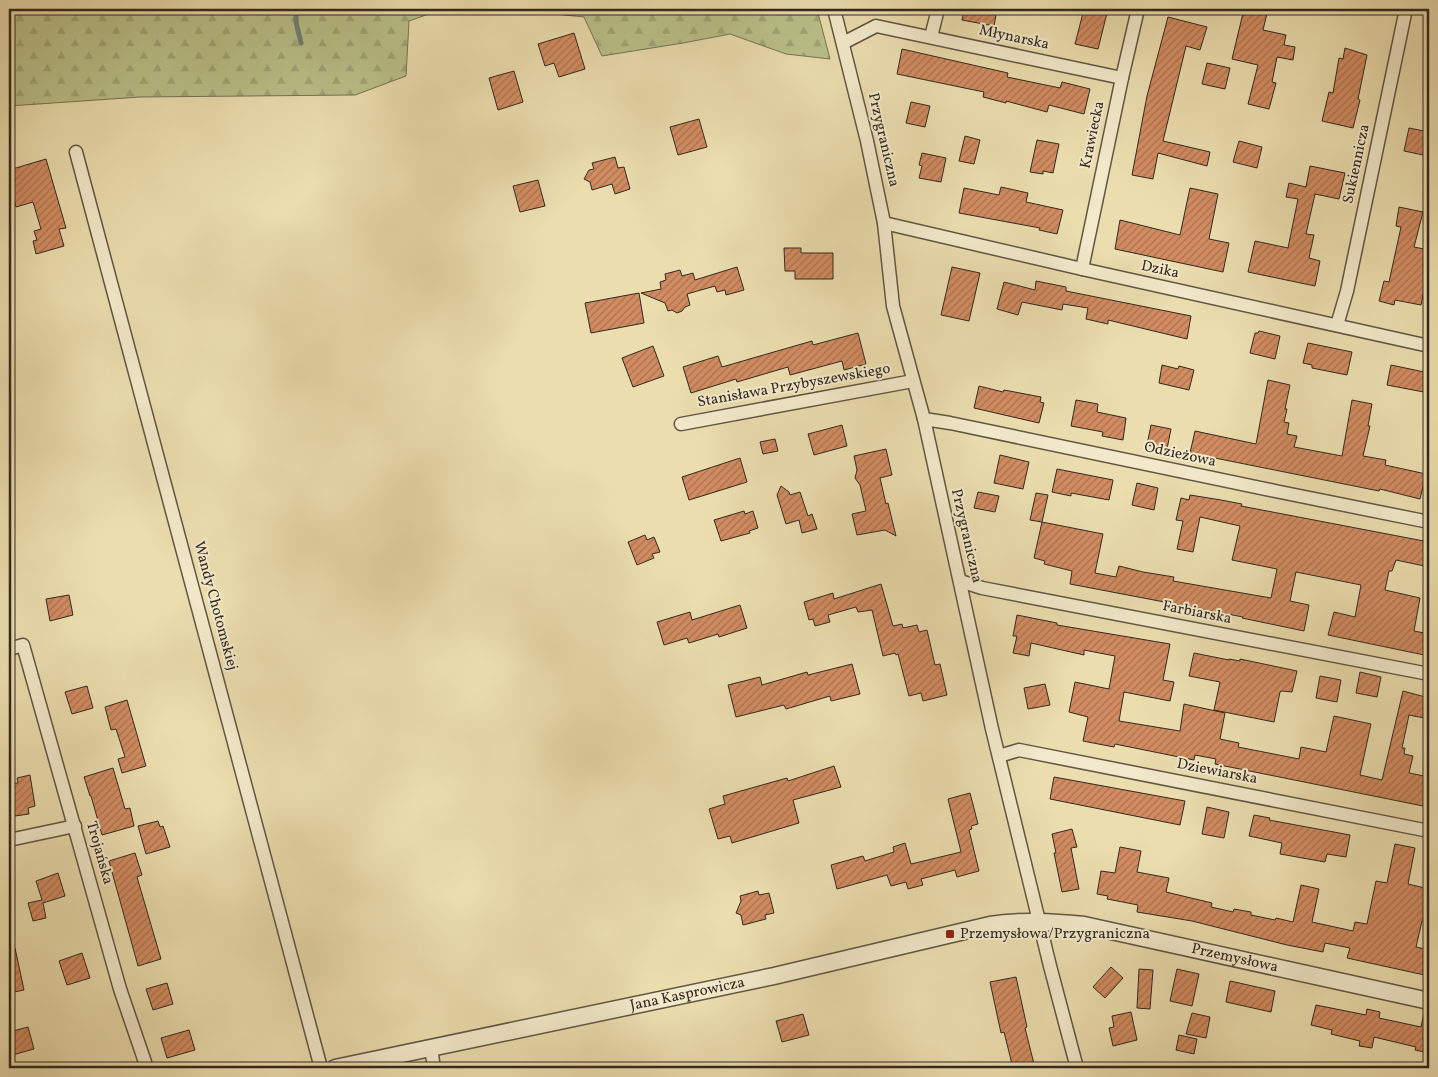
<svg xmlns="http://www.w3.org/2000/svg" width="1438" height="1077" viewBox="0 0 1438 1077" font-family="Vollkorn,serif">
  <defs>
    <pattern id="forest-firs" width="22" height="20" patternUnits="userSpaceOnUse" patternTransform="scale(1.25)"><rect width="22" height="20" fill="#bac089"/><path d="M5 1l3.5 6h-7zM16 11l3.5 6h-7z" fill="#a0a576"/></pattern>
    <pattern id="building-hatch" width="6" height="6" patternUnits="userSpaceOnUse" patternTransform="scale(1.25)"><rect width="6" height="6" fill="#d28c61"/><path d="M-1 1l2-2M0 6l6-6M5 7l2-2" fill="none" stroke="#ab724f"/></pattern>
  </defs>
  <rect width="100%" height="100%" fill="#ebddae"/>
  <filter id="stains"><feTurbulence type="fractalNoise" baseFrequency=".004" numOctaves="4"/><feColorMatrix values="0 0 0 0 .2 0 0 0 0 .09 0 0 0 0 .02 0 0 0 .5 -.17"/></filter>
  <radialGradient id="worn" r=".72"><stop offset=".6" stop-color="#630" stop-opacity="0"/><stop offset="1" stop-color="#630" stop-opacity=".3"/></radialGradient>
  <!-- forest -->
  <g fill="url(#forest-firs)" stroke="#767454">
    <path d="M9,9H443L409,21L406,76L355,95L140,97L9,106Z"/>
    <path d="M505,9H817L830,59L786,54L730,34L683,43L602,56L584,17Z"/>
  </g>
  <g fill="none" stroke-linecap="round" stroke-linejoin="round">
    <!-- stream -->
    <path stroke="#708177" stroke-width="5" d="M296,9V22L301,43"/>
  </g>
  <!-- building -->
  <g fill="url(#building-hatch)" stroke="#32291f">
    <path d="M964,9H997L994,26L962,20Z"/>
    <path d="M1084,9H1108L1098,49L1075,44Z"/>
    <path d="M1244,9H1268L1263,30L1286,35L1284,45L1295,47L1293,60L1277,57L1272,82L1276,83L1269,109L1248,104L1258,65L1232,59Z"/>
    <path d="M1168,17L1207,27L1200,50L1186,46L1163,141L1210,152L1207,166L1158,153L1153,179L1132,175L1147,96Z"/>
    <path d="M574,33L585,69L559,77L554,63L545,66L538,44Z"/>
    <path d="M1345,48L1367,55L1358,99L1360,100L1353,128L1322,121L1329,92L1333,93L1339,58L1343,59Z"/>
    <path d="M902,49L1008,73L1007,77L1060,88L1062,82L1090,89L1084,114L1049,105L1047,112L1006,101V103L983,97L984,92L897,74Z"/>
    <path d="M1207,63L1230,68L1225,89L1202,84Z"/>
    <path d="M514,71L523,102L498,110L489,78Z"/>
    <path d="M911,102L930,106L925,127L906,123Z"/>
    <path d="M699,119L707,147L678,155L670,127Z"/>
    <path d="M1409,128L1429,132L1428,156L1404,151Z"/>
    <path d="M965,136L980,140L974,164L959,161Z"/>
    <path d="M1037,140L1059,144L1053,173L1043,171V174L1030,172Z"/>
    <path d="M1239,141L1262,147L1257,168L1233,162Z"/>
    <path d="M922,153L946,158L941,182L919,178L922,166L919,165Z"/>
    <path d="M615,157L618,168L624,167L630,189L615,194L612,184L592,190L590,182L584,179L589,170L594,169L592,163Z"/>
    <path d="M46,159L66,228L59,229L64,246L36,254L33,241L37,240L34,231L41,229L33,202L16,207L9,180V170Z"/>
    <path d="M1310,166L1345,173L1339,199L1315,194L1306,234L1314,235L1309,258L1320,261L1315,286L1248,272L1255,241L1288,248L1298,199L1286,197L1289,183L1306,187Z"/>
    <path d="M538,180L545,206L520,212L513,186Z"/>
    <path d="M1001,187L1028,193L1026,202L1063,210L1057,234L1039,230L1040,228L959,213L964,188L999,195Z"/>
    <path d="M1190,188L1218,194L1209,239L1229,243L1223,272L1115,249L1120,220L1180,235Z"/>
    <path d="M1399,207L1423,212L1414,247L1429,250V266L1421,305L1395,300L1394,305L1379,301L1384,281L1389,282L1401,227L1396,226Z"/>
    <path d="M784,248H801V253H833V279H795V271H785Z"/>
    <path d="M737,267L744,290L726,295L725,290L717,292L715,286L687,294L690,305L685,307L682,311L677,313L672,310L668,311L665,303L641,293L661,289L660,282L666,280L665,274L680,270L682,276L693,273L695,280Z"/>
    <path d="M952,267L980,273L969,321L941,315Z"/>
    <path d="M1036,281L1066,287V291L1191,316L1187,339L1108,320V324L1086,319L1088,308L1063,304L1062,310L1022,302L1018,315L997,309L1004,282L1035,290Z"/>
    <path d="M639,293L644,323L591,333L585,303Z"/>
    <path d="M1259,331L1280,336L1275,359L1250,353L1255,333H1258Z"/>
    <path d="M858,333L866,364L844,370L842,361L790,375L788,367L737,382L736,379L691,393L683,367L718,356L722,367L812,341L813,345Z"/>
    <path d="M1308,343L1352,352L1347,375L1312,368V365L1303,363Z"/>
    <path d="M653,346L664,376L633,387L622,358Z"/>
    <path d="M1162,365L1178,369L1179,366L1194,370L1189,390L1159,383Z"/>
    <path d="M1391,365L1429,373V393L1387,385Z"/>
    <path d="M1268,380L1290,385L1285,409H1287L1284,422L1289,423L1287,434L1297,436L1294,447L1342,456L1352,400L1372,404L1368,426H1370L1363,456L1386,460L1385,465L1426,474L1420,499L1380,489L1379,491L1190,453L1195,431L1256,444Z"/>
    <path d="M979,386L1003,392L1004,390L1041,397L1040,402L1044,403L1039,423L974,408Z"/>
    <path d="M1076,400L1098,404L1097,412L1126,418L1123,440L1102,436L1103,432L1071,426Z"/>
    <path d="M842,425L847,446L814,455L808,434Z"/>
    <path d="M1151,425L1171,429L1167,449L1147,445Z"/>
    <path d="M775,439L778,451L763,454L760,442Z"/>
    <path d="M886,449L892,475L880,478L886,504L888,503L896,536L885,530L857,535L852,514L866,511L860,485L855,478L857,470L854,456Z"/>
    <path d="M1000,455L1029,462L1023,489L994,483Z"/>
    <path d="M740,458L747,482L689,500L682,477Z"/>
    <path d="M1057,469L1113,480L1109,500L1071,493V496L1052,492Z"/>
    <path d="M1137,483L1158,488L1154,510L1132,505Z"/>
    <path d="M781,486L789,492L790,495L800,492L808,516L812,514L817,529L802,533L799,520L786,524L777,495Z"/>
    <path d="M978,492L999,496L995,512L974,508Z"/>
    <path d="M1036,493L1048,495L1042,522L1103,534L1095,573L1116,577L1119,566L1143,572L1174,577L1173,581L1271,598L1277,569L1232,560L1240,526L1200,517L1193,552L1177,549L1183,521L1176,520L1181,498L1189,500L1190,495L1221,500L1242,504L1241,506L1429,542V567L1396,560L1392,571H1389L1385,590L1420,598L1414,631L1429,634V656L1328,635L1334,612L1355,617L1361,585L1296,572L1290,601L1309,605L1304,631L1242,618L1243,617L1070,584L1072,571L1044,564L1045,561L1034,558L1042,522L1030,520Z"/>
    <path d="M744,511L745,514L753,511L758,528L749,531L750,533L721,541L714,520Z"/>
    <path d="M645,535L647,540L654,537L660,552L652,554L654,558L637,565L628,542Z"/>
    <path d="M881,584L893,626L902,624L903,628L917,625L919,632L927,630L935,665L940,664L947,695L923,701L921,693L909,696L898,654L896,655L895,653L883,656L872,610L858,612L856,607L828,615L830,622L815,626L813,619L809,620L804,602L833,593L834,599Z"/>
    <path d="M69,595L73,615L50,621L46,599Z"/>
    <path d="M740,605L747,628L719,637L718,634L689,643L687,638L664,645L657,622L690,612L692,620Z"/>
    <path d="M1017,615L1057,623V625L1170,644L1163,680L1174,682L1170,701L1124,692L1119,721L1180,731L1184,704L1225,713L1220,739L1239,743L1238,747L1299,759L1301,747L1326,752L1334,716L1371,724L1360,775L1382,780L1403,691L1429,698V719L1409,715L1402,748H1405L1404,754L1413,756L1409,773L1429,777L1428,807L1215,764L1216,759L1195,755L1194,760L1115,744L1114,747L1083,741L1088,717L1069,712L1075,682L1109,689L1115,656L1084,650V655L1031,643L1029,656L1013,653L1017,636H1013Z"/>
    <path d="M1194,653L1229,660V659L1240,661V659L1297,671L1292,692L1282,691L1280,692L1274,722L1214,710L1220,682L1189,676Z"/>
    <path d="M852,664L860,694L831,701L830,696L786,709L784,705L736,717L728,685L760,677L762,685L807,672L808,675Z"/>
    <path d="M1360,672L1381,677L1377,697L1356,693Z"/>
    <path d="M1320,676L1341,680L1337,702L1316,698Z"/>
    <path d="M1045,684L1050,705L1028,709L1024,688Z"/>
    <path d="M87,686L93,708L72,714L65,692Z"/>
    <path d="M127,700L146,766L122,773L118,759L125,757L116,729L111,730L105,707Z"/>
    <path d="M834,766L841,787L793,800L799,823L732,843L730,836L718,839L709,809L725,804L723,796L787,778L788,781Z"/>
    <path d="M113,768L125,809L130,808L134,826L102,835L91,796H90L84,777Z"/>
    <path d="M30,775L35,806L28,808L29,814L15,816L12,800L9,801V784L18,783L17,778Z"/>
    <path d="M1054,777L1185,801L1180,825L1050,799Z"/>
    <path d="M970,793L978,824L971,826L972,829L969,830L979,871L957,877L955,870L921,879L923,885L908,889L906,882L891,886L887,875L837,889L831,865L863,856L865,861L894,852L893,847L905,843L911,864L961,852L948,799Z"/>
    <path d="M1207,807L1229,812L1224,838L1202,834Z"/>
    <path d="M1254,815L1270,818L1269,820L1350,835L1346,857L1327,854L1325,862L1280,854L1282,843L1249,836Z"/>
    <path d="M158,821L160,827L163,826L170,847L146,854L138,826Z"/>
    <path d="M1072,829L1077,847L1071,848L1079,889L1062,892L1054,853H1056L1052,834Z"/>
    <path d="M1395,844L1415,848L1408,884L1429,889V922L1422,921L1416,947L1429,950V976L1347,958L1350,948L1325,943L1323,952L1287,945L1192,921L1137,912L1138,905L1107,899L1108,896L1097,894L1101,871L1115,873L1120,847L1141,851L1137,872L1169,878L1166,892L1212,903L1211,907L1233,912L1234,909L1251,912V915L1275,920L1276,918L1293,922L1301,885L1319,889L1312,922L1353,931L1355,922L1367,924L1376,881L1387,883Z"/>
    <path d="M135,853L142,875L137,877L161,959L138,966L109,861Z"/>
    <path d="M58,873L65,896L43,903L46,918L33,921L28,903L42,900L36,881Z"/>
    <path d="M758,891L759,895L769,893L774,913L765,915L766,919L743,925L741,915L736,913L741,901L740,896Z"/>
    <path d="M9,948H15L24,990L9,993Z"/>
    <path d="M82,953L90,978L67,985L59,961Z"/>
    <path d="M1111,967L1123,978L1105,998L1093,987Z"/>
    <path d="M1139,969L1153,970L1150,1009L1137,1008Z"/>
    <path d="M1177,969L1199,974L1192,1006L1170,1001Z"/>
    <path d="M1016,977L1027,1027L1025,1028L1035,1068H1013L1004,1032L1001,1033L990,982Z"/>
    <path d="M1230,981L1275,991L1271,1012L1226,1002Z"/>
    <path d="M167,983L173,1004L153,1010L146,989Z"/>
    <path d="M1316,1005L1366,1015L1367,1009L1380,1012L1379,1018L1421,1027L1424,1013H1429V1053L1415,1050L1416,1047L1374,1037L1372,1048L1359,1046L1360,1041L1331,1034L1332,1030L1311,1025Z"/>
    <path d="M1131,1012L1137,1040L1113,1046L1109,1028L1114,1027L1112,1016Z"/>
    <path d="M1192,1013L1210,1017L1206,1038L1186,1034Z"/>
    <path d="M803,1014L809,1035L782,1042L776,1021Z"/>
    <path d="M28,1027L34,1049L9,1056V1032Z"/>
    <path d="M189,1030L195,1050L167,1058L161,1038Z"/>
    <path d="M1179,1035L1197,1039L1194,1054L1176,1050Z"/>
  </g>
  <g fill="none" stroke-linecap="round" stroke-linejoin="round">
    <!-- minor casing -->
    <g stroke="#605643" stroke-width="15">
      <g id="minor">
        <path d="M834,9L867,141L884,223L893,306L924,419L992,729L1050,966L1077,1068"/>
        <path d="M931,37L938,9"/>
        <path d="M843,43L876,26L1122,78"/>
        <path d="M76,152L321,1068"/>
        <path d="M884,223L1082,269L1429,346"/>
        <path d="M1082,269L1122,78L1138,9"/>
        <path d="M1337,325L1347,291L1406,9"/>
        <path d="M924,419L950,423L1280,492L1429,522"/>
        <path d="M681,424L913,381"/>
        <path d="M960,581L982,588L1429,674"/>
        <path d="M9,649L23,645L120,989L147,1068"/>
        <path d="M999,756L1019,750L1429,831"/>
        <path d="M9,840L75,826"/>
        <path d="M431,1048L434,1068"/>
      </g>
    </g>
    <!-- tertiary casing -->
    <g stroke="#605643" stroke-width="19">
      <g id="tertiary">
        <path id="s1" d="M335,1068L774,976L990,925C1022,920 1053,922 1084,925L1429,1001"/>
      </g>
    </g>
    <!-- minor -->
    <use href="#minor" stroke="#f2e9ca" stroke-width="12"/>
    <!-- tertiary -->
    <use href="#tertiary" stroke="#f2e9ca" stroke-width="16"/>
  </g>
  <!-- markers -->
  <rect fill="#8f2418" stroke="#f2e9ca" stroke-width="2" x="945" y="929" width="10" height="10" rx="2.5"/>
  <g text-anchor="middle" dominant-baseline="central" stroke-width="4" stroke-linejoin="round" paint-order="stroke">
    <!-- street labels -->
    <g font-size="15" fill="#32291f" stroke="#f2e9ca">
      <text transform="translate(1014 38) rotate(12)">Młynarska</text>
      <text transform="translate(1093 135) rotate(-78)">Krawiecka</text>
      <text transform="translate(883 140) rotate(77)">Przygraniczna</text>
      <text transform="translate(1357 164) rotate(-78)">Sukiennicza</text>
      <text transform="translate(1160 270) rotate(12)">Dzika</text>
      <text transform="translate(794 386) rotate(-10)">Stanisława Przybyszewskiego</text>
      <text transform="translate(1180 455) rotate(12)">Odzieżowa</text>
      <text transform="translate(966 536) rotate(77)">Przygraniczna</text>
      <text transform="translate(215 606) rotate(75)">Wandy Chotomskiej</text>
      <text transform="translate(1197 613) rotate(11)">Farbiarska</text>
      <text transform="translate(1217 772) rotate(11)">Dziewiarska</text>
      <text transform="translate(99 853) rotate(74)">Trojańska</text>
      <text stroke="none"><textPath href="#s1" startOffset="919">Przemysłowa</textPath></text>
      <text stroke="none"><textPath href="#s1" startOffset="360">Jana Kasprowicza</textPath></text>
    </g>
    <!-- poi labels -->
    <g font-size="15" fill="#32291f" stroke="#f2e9ca" text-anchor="start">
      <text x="960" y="934">Przemysłowa/Przygraniczna</text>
    </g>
  </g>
  <!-- margin -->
  <rect width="1438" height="1077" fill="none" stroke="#ebddae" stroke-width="30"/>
  <rect x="10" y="10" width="1418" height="1057" fill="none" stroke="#32291f" stroke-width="2.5"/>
  <rect x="15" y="15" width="1408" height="1047" fill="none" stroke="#32291f"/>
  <rect width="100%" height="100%" filter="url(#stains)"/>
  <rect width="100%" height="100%" fill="url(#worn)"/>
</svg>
